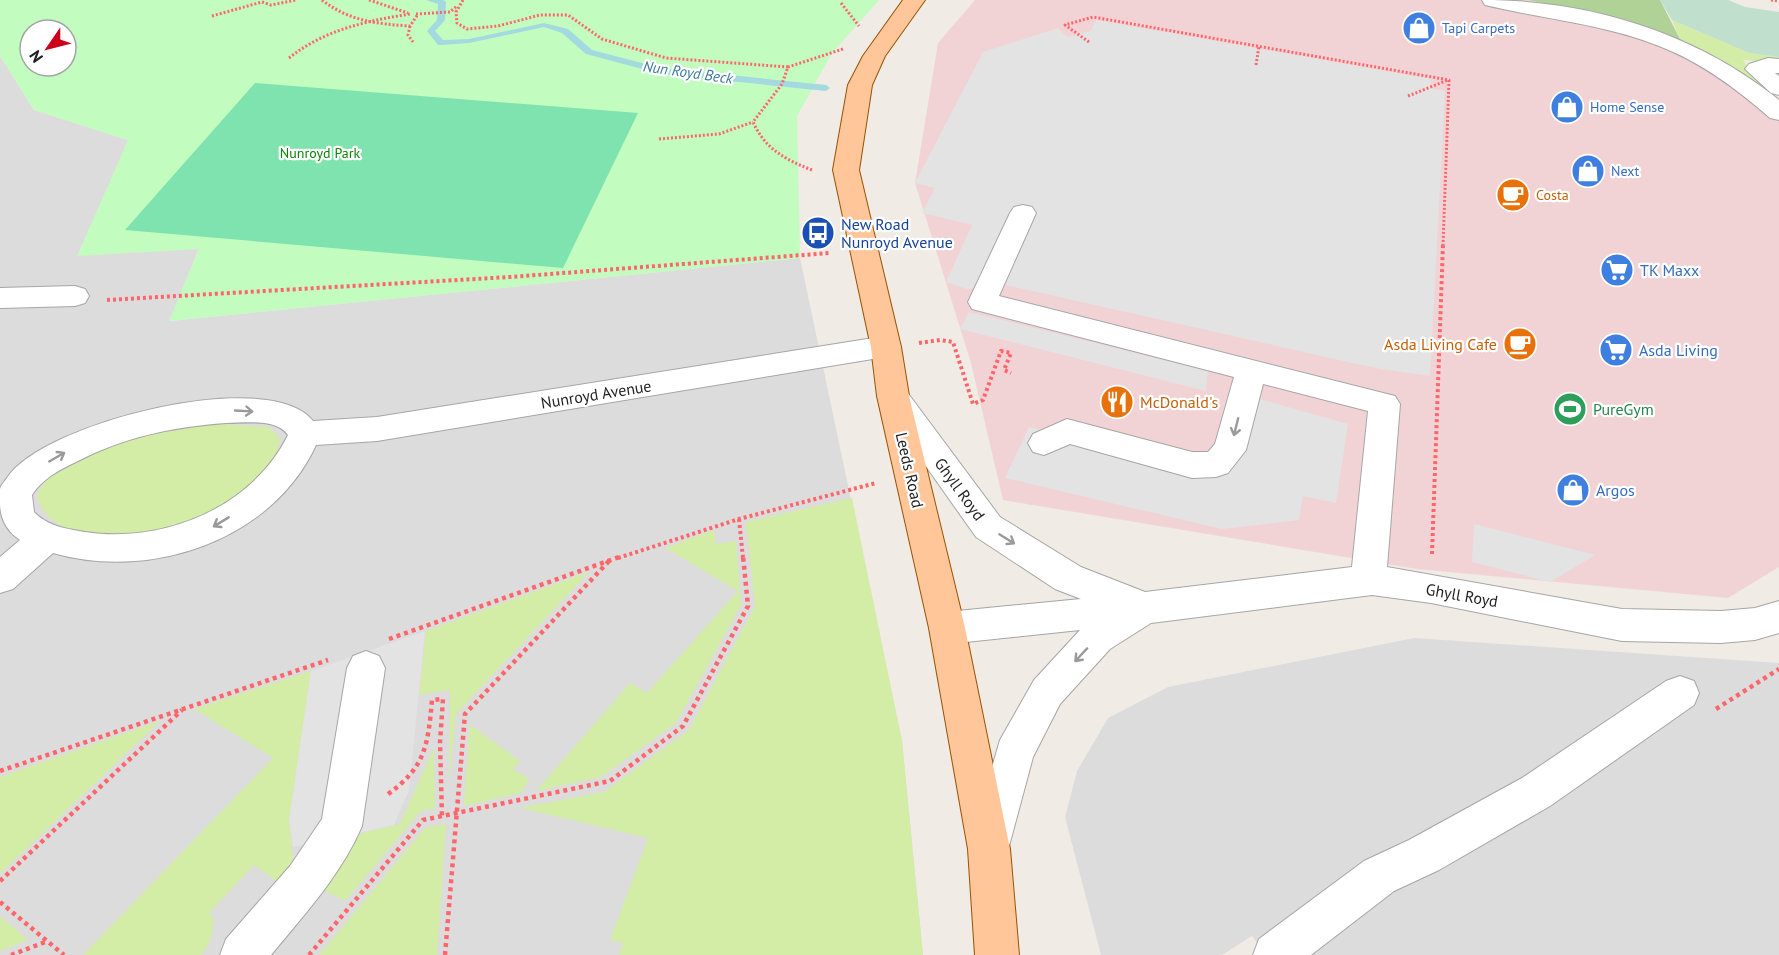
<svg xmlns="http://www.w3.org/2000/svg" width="1779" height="955" viewBox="0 0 1779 955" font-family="'PT Sans',sans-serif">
  <rect width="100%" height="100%" fill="#f0ebe4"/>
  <!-- residential -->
  <g fill="#dddcdc">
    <path d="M0,56L34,110L128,140L199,248L170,321L800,258L902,741L923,955H0Z"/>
    <path d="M1414,638L1779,663V955H1267L1252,936L1222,955H1101L1065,817L1077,771L1108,718L1168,687Z"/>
  </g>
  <!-- commercial -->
  <path fill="#f2d3d5" d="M975,0H1528L1589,13L1681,41L1728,64L1779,98V567L1728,598L1417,569L1003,500L971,363L915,183L938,43Z"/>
  <!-- grass -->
  <g fill="#d3eda7">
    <path d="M1672,20L1749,53L1779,57V63L1743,60L1764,88L1728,64L1681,41Z"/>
    <path d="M221,424L269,427L280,438C275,518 58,579 37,496C52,448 176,427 221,424Z"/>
    <path d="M852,498L902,741L923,955H619L623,943L610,940L648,838L520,808L604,792L689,730L755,606L746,522Z"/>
    <path d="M714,530L716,544L736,541L741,605L676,723L601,777L536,791L630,683L647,693L738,591L665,548Z"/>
    <path d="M589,572L456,714L449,783L450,690L419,695L426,631Z"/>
    <path d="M311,671L289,820L294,869L288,878L276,881L254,865L209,913L214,919C212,934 211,944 201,955H83L273,758L194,709Z"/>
    <path d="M160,721L0,874V777Z"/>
    <path d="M470,725L520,761L513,769L529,779L521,793L464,806Z"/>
    <path d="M434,747L435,809L421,811L345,901L313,885L353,839L365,832L400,824Z"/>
    <path d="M446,824L437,955H319L425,828Z"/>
    <path d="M0,916L28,940L0,951Z"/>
  </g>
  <!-- forest -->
  <path fill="#b0d297" d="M1528,0H1660L1681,41L1589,13Z"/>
  <!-- wetland -->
  <path fill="#c0dfcd" d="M1660,0H1728L1745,7L1779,12V57L1749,53L1672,20Z"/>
  <!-- park -->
  <path fill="#c2fcbf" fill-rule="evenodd" d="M0,0H879L832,53L797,116L800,258L169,321L199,249L77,256L128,140L34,110L0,56ZM30,30H66V66H30Z"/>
  <!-- pitch -->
  <path fill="#7ee3af" d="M255,83L638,113L563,268L125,230Z"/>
  <!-- parking -->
  <g fill="#e3e3e3">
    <path d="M1096,20L1431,79L1430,88L1445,91L1430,376L1375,368L1006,285L967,289L946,282L972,225L922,213L935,188L915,183L983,52L1058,28L1067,37L1091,31Z"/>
    <path d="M969,312L1208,371L1206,391L960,329Z"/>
    <path d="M1256,398L1348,424L1336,503L1303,496L1299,520L1222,529L1005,478L1029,427L1198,471L1220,469L1237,463Z"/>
    <path d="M1474,524L1595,555L1550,582L1472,562Z"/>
    <path d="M425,631L409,790L394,825L293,847L289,820L311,671Z"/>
  </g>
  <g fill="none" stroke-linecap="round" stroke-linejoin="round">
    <!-- stream -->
    <path fill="#a2dae0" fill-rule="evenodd" d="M426,0H443L446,2L445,20L435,31L443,40L469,39L544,23L568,29L592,50L661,68L826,85L830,88L826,91L661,74L586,54L562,33L544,27L469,43L441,45H438L427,31L437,20L438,4Z"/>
    <!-- minor casing -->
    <g stroke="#a6a6a6" stroke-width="2">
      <g id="minor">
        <path d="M1482,0C1587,0 1691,31 1774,96L1779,100V120L1770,118C1737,89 1701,62 1659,46C1604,24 1543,19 1485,5Z"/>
        <path d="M1768,58L1779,59V73H1775L1779,76V95L1771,93L1745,69L1749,64Z"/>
        <path d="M1023,205L1032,207L1036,213L999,296L1395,396L1400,404L1387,567L1622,609L1721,611L1755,608L1779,601V633L1755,640L1721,643L1622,641L1431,603L1372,595L1151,623L1110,649L1060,704L1033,757L1005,861L990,867L975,861L969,846L1000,740L1034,680L1080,630L947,644L934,639L929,628L934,617L947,612L1081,599L1055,589L976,537L882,404L877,396L882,388L893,385L904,388L1000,517L1081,567L1145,592L1352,567L1368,411L1263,384L1246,450L1228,473L1216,477L1192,478L1070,444L1044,455L1033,452L1028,443L1033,434L1067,419L1192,452H1208L1215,444L1234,377L972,309L968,302L1010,213L1014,207Z"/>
        <path d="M75,286L85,289L89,296L85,303L75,306L0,308V288Z"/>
        <path d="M886,336L897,339L901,347L897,355L377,441L316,445C272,541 150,581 53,553L13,589L0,593V557L20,540C6,531 0,517 0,503C0,498 0,493 0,489C1,485 5,481 7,478C42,423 270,365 313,421L377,417ZM226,423C245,423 276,418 288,435C252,508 163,544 85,532C67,529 47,526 34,512L32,495C42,479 59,470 76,462C124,437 172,427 226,423Z"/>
        <path d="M366,651L379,656L385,668L362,826C341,875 304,915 271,955H220L226,939L290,866L322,819L347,668L353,656Z"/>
        <path d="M1680,676L1694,681L1699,693L1694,705L1550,806L1439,870L1394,891L1311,955H1253L1259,939L1364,861L1409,840L1522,778L1666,681Z"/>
      </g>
    </g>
    <!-- major casing -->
    <g stroke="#995200" stroke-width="2">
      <path id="major" d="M903,0H925L885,56L872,85L859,170L901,347L909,396L965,628L1010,849L1019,955H975L968,849L929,628L877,396L871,347L833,170L848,85L863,56Z"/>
    </g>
    <!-- path-far2 -->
    <g stroke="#ff666b" stroke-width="3" stroke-dasharray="2 2" stroke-linecap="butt">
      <path d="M322,0C349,21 377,24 410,26L418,14"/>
      <path d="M369,0L408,13"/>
      <path d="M463,0L456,12L457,23L467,29L498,26L540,15H568L602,39L666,58L788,67"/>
      <path d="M1771,0L1779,1"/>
      <path d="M841,3L859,26"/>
      <path d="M416,14L450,12L457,6"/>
      <path d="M212,16L262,2L271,5L296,0"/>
      <path d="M410,26L408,35L413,42"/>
      <path d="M1089,42L1065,25L1093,17L1449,80L1443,245"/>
      <path d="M289,58C324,30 366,21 410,14"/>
      <path d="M1256,65L1259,46"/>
      <path d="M1408,96L1448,80"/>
      <path d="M659,139L719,134L753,122"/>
      <path d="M812,170C786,160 765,149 753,122L782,84L788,67L843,49"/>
    </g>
    <!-- path-far1 -->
    <g stroke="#ff666b" stroke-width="4" stroke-dasharray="3 3" stroke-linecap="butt">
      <path d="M107,300L510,277L830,253"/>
      <path d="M919,343L940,340L953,342L973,404L983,400L1001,351L1011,353L1004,370L1011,373"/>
      <path d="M739,519L743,558"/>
      <path d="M1432,554L1443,244"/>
      <path d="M618,558L739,519L876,483"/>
    </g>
    <!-- path -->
    <g stroke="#ff666b" stroke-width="4.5" stroke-dasharray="4 4" stroke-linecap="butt">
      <path d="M389,639L622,556"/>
      <path d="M1716,709L1779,669"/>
      <path d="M0,771L328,660"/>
      <path d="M388,794C426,767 428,744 432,700L443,699L440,742L442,817"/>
      <path d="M0,881L182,710"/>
      <path d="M0,902L64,955"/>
      <path d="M11,955L48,941"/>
      <path d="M309,955L423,820L610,781L683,726L748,606L743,556"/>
      <path d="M445,955L465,714L609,561"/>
    </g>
    <!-- minor -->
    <use href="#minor" fill="#fff" fill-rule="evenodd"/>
    <!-- major -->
    <use href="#major" fill="#ffc69a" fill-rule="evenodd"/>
  </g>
  <!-- one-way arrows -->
  <defs><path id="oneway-shaft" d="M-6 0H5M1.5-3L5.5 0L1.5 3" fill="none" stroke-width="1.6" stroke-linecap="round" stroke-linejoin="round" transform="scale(1.5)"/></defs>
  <g stroke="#9a9a9a">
    <use href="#oneway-shaft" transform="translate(244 411) rotate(3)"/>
    <use href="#oneway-shaft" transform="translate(1236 427) rotate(104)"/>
    <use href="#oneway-shaft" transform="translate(57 457) rotate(-30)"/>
    <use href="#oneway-shaft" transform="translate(221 522) rotate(149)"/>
    <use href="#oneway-shaft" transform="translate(1007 539) rotate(32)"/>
    <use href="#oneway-shaft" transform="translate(1081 655) rotate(133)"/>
  </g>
  <!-- icons -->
  <defs>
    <g id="shop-disc" transform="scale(1.725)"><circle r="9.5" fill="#3f7fe0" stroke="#fff"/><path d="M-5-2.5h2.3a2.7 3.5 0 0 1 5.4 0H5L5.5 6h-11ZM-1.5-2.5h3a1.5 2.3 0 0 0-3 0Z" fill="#fff"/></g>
    <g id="cafe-disc" transform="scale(1.725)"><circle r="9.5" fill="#e8710a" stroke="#fff"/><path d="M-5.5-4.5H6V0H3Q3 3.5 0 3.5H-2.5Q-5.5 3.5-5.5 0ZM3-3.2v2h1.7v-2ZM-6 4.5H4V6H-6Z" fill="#fff"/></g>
    <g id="bus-disc" transform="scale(1.725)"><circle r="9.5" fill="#1a4fb4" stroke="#fff"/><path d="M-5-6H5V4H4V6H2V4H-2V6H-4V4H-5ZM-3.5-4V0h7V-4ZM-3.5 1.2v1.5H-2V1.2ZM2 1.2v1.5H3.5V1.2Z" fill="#fff"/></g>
    <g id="supermarket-disc" transform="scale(1.725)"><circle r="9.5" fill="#3f7fe0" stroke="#fff"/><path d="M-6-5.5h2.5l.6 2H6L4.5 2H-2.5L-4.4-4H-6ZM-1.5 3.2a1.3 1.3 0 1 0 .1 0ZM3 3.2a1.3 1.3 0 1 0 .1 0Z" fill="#fff"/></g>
    <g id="restaurant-disc" transform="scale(1.725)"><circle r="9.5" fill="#e8710a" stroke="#fff"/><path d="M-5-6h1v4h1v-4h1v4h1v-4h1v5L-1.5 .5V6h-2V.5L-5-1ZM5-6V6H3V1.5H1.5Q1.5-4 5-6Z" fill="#fff"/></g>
    <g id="stadium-disc" transform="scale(1.725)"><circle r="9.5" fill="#2e9e5b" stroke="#fff"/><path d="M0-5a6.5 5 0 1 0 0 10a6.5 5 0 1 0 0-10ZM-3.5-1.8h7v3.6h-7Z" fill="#fff"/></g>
  </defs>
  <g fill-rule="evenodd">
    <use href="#shop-disc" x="1419" y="28"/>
    <use href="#shop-disc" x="1567" y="107"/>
    <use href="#shop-disc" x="1588" y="171"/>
    <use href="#cafe-disc" x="1513" y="195"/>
    <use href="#bus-disc" x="818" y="233"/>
    <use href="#supermarket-disc" x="1617" y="270"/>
    <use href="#cafe-disc" x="1520" y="344"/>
    <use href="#supermarket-disc" x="1616" y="350"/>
    <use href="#restaurant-disc" x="1117" y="402"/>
    <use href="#stadium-disc" x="1570" y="409"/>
    <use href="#shop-disc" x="1573" y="490"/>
  </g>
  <g text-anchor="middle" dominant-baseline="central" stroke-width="4.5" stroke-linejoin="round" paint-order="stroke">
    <!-- far-shop labels -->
    <g font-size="14" fill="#366cbe" stroke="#fff" text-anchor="start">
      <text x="1442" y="28">Tapi Carpets</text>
      <text x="1590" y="107">Home Sense</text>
      <text x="1611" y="171">Next</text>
    </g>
    <!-- far-park labels -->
    <g font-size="14" fill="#0c8406" stroke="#fff">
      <text x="320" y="153">Nunroyd Park</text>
    </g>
    <!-- far-food labels -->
    <g font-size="14" fill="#c56008" stroke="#fff" text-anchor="start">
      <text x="1536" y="195">Costa</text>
    </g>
    <!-- far-water labels -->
    <g font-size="15" font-style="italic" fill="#3e799c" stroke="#fff">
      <text transform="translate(688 72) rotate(8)">Nun Royd Beck</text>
    </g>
    <!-- transit labels -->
    <g font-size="16" fill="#164399" stroke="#fff" text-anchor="start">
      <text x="841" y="224">New Road<tspan x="841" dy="18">Nunroyd Avenue</tspan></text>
    </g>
    <!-- shop labels -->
    <g font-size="16" fill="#366cbe" stroke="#fff" text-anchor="start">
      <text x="1640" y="270">TK Maxx</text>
      <text x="1639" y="350">Asda Living</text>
      <text x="1596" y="490">Argos</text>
    </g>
    <!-- food labels -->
    <g font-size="16" fill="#c56008" stroke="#fff" text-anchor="end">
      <text x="1497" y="344">Asda Living Cafe</text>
      <text x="1140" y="402" text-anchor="start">McDonald's</text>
    </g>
    <!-- street labels -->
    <g font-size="16" fill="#1f1f1f" stroke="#fff">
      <text transform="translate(596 394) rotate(-9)">Nunroyd Avenue</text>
      <text transform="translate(910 470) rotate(77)">Leeds Road</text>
      <text transform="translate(960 489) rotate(54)">Ghyll Royd</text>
      <text transform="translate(1462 595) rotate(10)">Ghyll Royd</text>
    </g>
    <!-- leisure labels -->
    <g font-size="16" fill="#27864d" stroke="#fff" text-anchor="start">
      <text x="1593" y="409">PureGym</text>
    </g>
  </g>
  <!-- north arrow -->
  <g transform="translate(48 48) rotate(235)"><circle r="28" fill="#ffffff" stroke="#a5a5a5" stroke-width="1.5"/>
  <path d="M0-4.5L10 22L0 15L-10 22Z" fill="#cd001b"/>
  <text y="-9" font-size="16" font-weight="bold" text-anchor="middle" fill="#1f1f1f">N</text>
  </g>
</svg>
